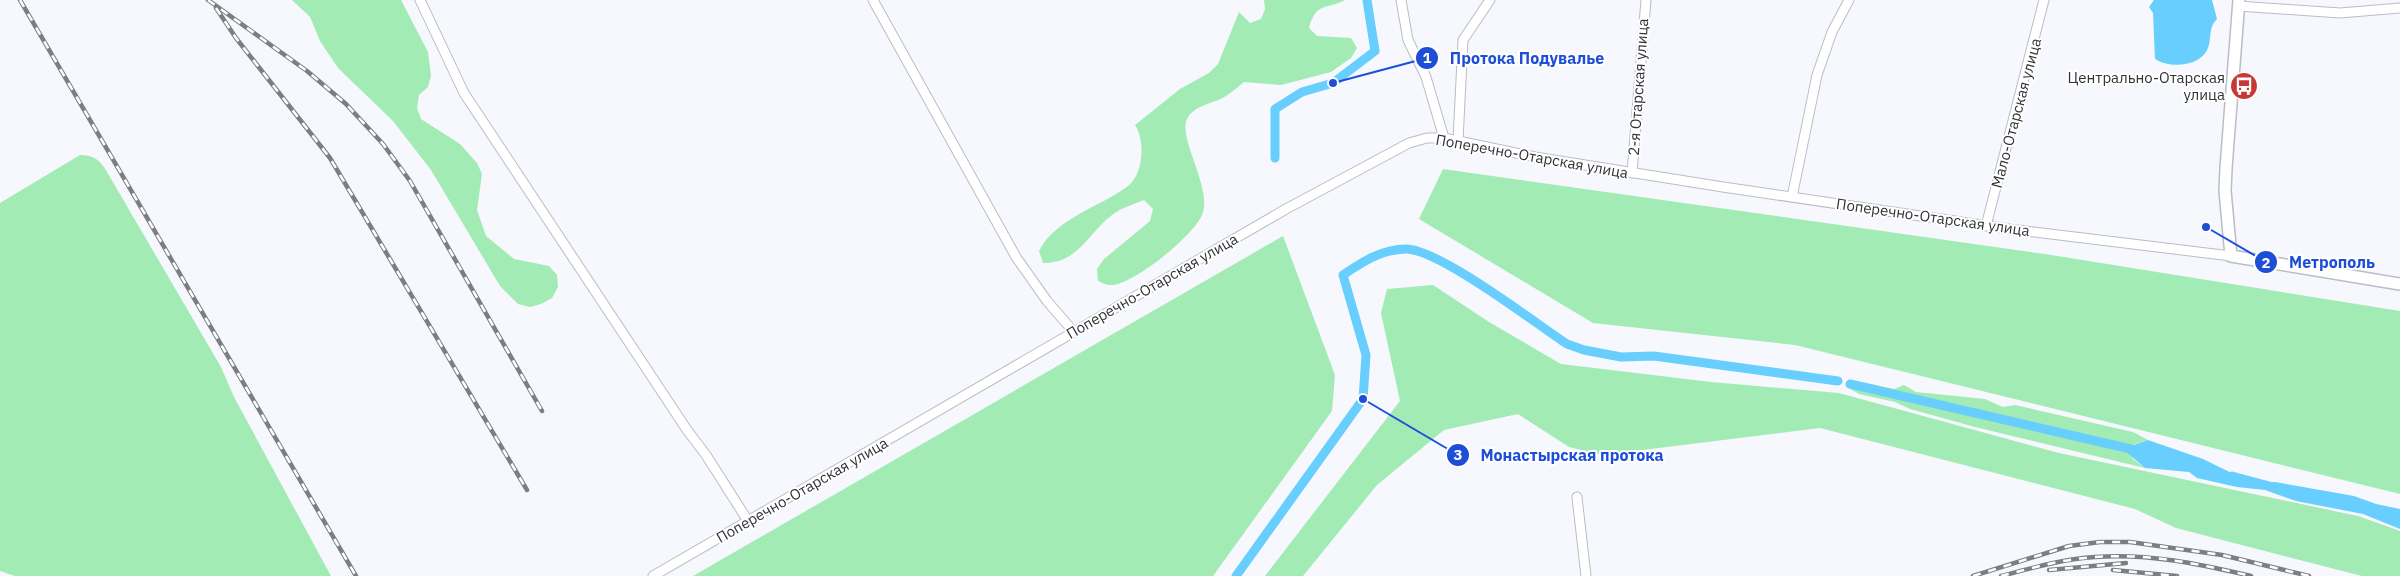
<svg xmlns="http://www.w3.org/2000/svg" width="2400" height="576" viewBox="0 0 2400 576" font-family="'IBM Plex Sans',sans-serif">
  <rect width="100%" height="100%" fill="#f6f8fe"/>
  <!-- green -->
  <g fill="#a2ebb5">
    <path d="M292,0H401L428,52L431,76L428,87L419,95L417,108L421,119L460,144L477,163L482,174L477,210L486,236L514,259L549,266L557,275L558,287L552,298L541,304L530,307L518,304L500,286L431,170L393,121L338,68L320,41L310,17Z"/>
    <path d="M1264,0H1345C1327,10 1316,1 1309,28L1317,36L1351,38L1357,48L1351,58L1331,72L1281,85L1244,82C1238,87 1232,92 1226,96C1213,104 1194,105 1187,119C1178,138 1211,186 1203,212C1198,233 1130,288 1109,285C1105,285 1101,282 1098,281L1097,269L1104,259L1150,221L1153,209L1144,200C1134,204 1121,208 1112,215C1089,232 1078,264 1043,263L1039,251C1056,218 1100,207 1128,186C1144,174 1145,140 1135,125L1180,89L1209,73L1218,64L1239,12L1250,23L1261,19L1265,9Z"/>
    <path d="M80,155C94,155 100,160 107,172L221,367L234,397L331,576H15L0,571V203Z"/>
    <path d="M1443,169L2045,254L2400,311V494L1795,345L1593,323L1419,219Z"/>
    <path d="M1283,236L1335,375L1332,411L1213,576H693Z"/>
    <path d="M1433,285L1489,322L1561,364L1711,382L1839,393L2059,453L2358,516L2400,531V576H2362L2176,528L2135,509L1820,428L1602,455L1569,447L1518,414L1444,430L1377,485L1303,576H1265L1400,401L1381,313L1387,289Z"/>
    <path d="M1862,382L1894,389L1904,385L1916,392L1985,399L2003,407L2015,405L2133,432L2148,440L2130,446L2133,459L2145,468L1975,427L1910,409L1895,402L1859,394L1850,389L1854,385Z"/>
  </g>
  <!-- water -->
  <g fill="#68cefd">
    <path d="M2154,0H2212L2217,19C2207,29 2213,41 2206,52C2196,67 2169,68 2155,59L2153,13L2149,7Z"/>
    <path d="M2148,440L2203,459L2250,482L2260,484L2275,482L2354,496L2376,504L2400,509V529L2363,514L2296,501L2265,490L2237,487L2197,478L2189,472L2145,468L2123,449Z"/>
  </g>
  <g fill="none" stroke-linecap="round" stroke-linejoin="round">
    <!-- canal -->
    <g stroke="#68cefd" stroke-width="9">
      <path d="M1275,158V109L1302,92L1333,83L1375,51L1367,0"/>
      <path d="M1850,384L2135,450"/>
      <path d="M2232,476L2273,487"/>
      <path d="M1236,576L1363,399L1366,355L1343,275C1362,262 1382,249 1406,249C1439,249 1535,323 1567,344L1584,350L1621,357L1654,356L1838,381"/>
    </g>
    <!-- street casing -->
    <g stroke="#b9bdc5" stroke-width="11">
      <g id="street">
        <path d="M420,0L464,93L687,430L706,455L748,521"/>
        <path d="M873,0L1016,257L1047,301L1073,331"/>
        <path d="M1401,0L1408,40L1426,77L1444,138"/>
        <path d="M2238,6L2340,13L2400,8"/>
        <path d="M1458,141L1463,40L1490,0"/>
        <path d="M1632,173L1646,0"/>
        <path d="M1792,197L1817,75L1832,32L1849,0"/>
        <path d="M1986,226L2044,0"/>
        <path d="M1577,497L1586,576"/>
        <path d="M653,576L1286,209L1409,143L1427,138H1444L1535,157L1723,187L2009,229L2231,256"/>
      </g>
    </g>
    <!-- secondary casing -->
    <g stroke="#b9bdc5" stroke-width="14">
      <path id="secondary" d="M2239,0L2226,168L2225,191L2231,256L2400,284"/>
    </g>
    <!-- street -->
    <use href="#street" stroke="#fff" stroke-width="9"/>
    <!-- secondary -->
    <use href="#secondary" stroke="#fff" stroke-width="11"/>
    <!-- rail casing -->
    <g stroke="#7c7e82" stroke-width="4.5">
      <g id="rail">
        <path d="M20,0L356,576"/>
        <path d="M208,0L307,71L346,104L383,144L410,181L542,411"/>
        <path d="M216,8L236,38L330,158L527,490"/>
        <path d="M2049,570L2126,563"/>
        <path d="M2113,570L2177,576"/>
        <path d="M1973,576L2069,546L2100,542H2130L2222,555L2309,576"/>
        <path d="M2001,576C2032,568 2063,559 2095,557C2148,553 2200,564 2251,576"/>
      </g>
    </g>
    <!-- rail -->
    <use href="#rail" stroke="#fff" stroke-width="2.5" stroke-dasharray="8" stroke-linecap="butt"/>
  </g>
  <!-- icons -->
  <defs>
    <g id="bus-disc" transform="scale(1.4375)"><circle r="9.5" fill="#c73934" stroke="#fff"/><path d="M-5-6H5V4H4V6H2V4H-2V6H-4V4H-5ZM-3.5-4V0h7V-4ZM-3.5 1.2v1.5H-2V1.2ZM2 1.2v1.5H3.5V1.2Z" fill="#fff"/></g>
  </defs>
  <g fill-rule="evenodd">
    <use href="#bus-disc" x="2244" y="86"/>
  </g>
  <g text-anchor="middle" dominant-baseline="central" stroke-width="4" stroke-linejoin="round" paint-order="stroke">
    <!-- poi labels -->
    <g font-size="15" fill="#303235" stroke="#fff" text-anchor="end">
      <text x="2225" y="77">Центрально-Отарская<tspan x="2225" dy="17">улица</tspan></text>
    </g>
    <!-- street labels -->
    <g font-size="15" fill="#303235" stroke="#fff">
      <text transform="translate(1638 87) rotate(-86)">2-я Отарская улица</text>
      <text transform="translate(2016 113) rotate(-75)">Мало-Отарская улица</text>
      <text transform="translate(1532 156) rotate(10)">Поперечно-Отарская улица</text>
      <text transform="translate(1933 217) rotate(8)">Поперечно-Отарская улица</text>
      <text transform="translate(1152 286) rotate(-30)">Поперечно-Отарская улица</text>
      <text transform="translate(802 490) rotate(-30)">Поперечно-Отарская улица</text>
    </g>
  </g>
  <!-- callouts -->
  <path fill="none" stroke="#1d4ed8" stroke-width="2" d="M1333 83L1427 58M2206 227L2266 262M1363 399L1458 455"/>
  <g fill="#1d4ed8" stroke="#fff" stroke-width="2">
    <circle cx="1333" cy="83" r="5"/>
    <circle cx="2206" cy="227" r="5"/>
    <circle cx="1363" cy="399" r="5"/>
    <circle cx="1427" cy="58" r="12"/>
    <circle cx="2266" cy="262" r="12"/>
    <circle cx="1458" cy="455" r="12"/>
  </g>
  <g font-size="15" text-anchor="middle" font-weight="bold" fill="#fff">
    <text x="1427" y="63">1</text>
    <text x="2266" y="268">2</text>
    <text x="1458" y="460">3</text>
  </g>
  <g font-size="16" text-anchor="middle" font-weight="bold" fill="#1d4ed8" stroke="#fff" stroke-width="4" stroke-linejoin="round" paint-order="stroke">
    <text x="1527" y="64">Протока Подувалье</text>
    <text x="2332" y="268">Метрополь</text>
    <text x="1572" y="461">Монастырская протока</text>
  </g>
</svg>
